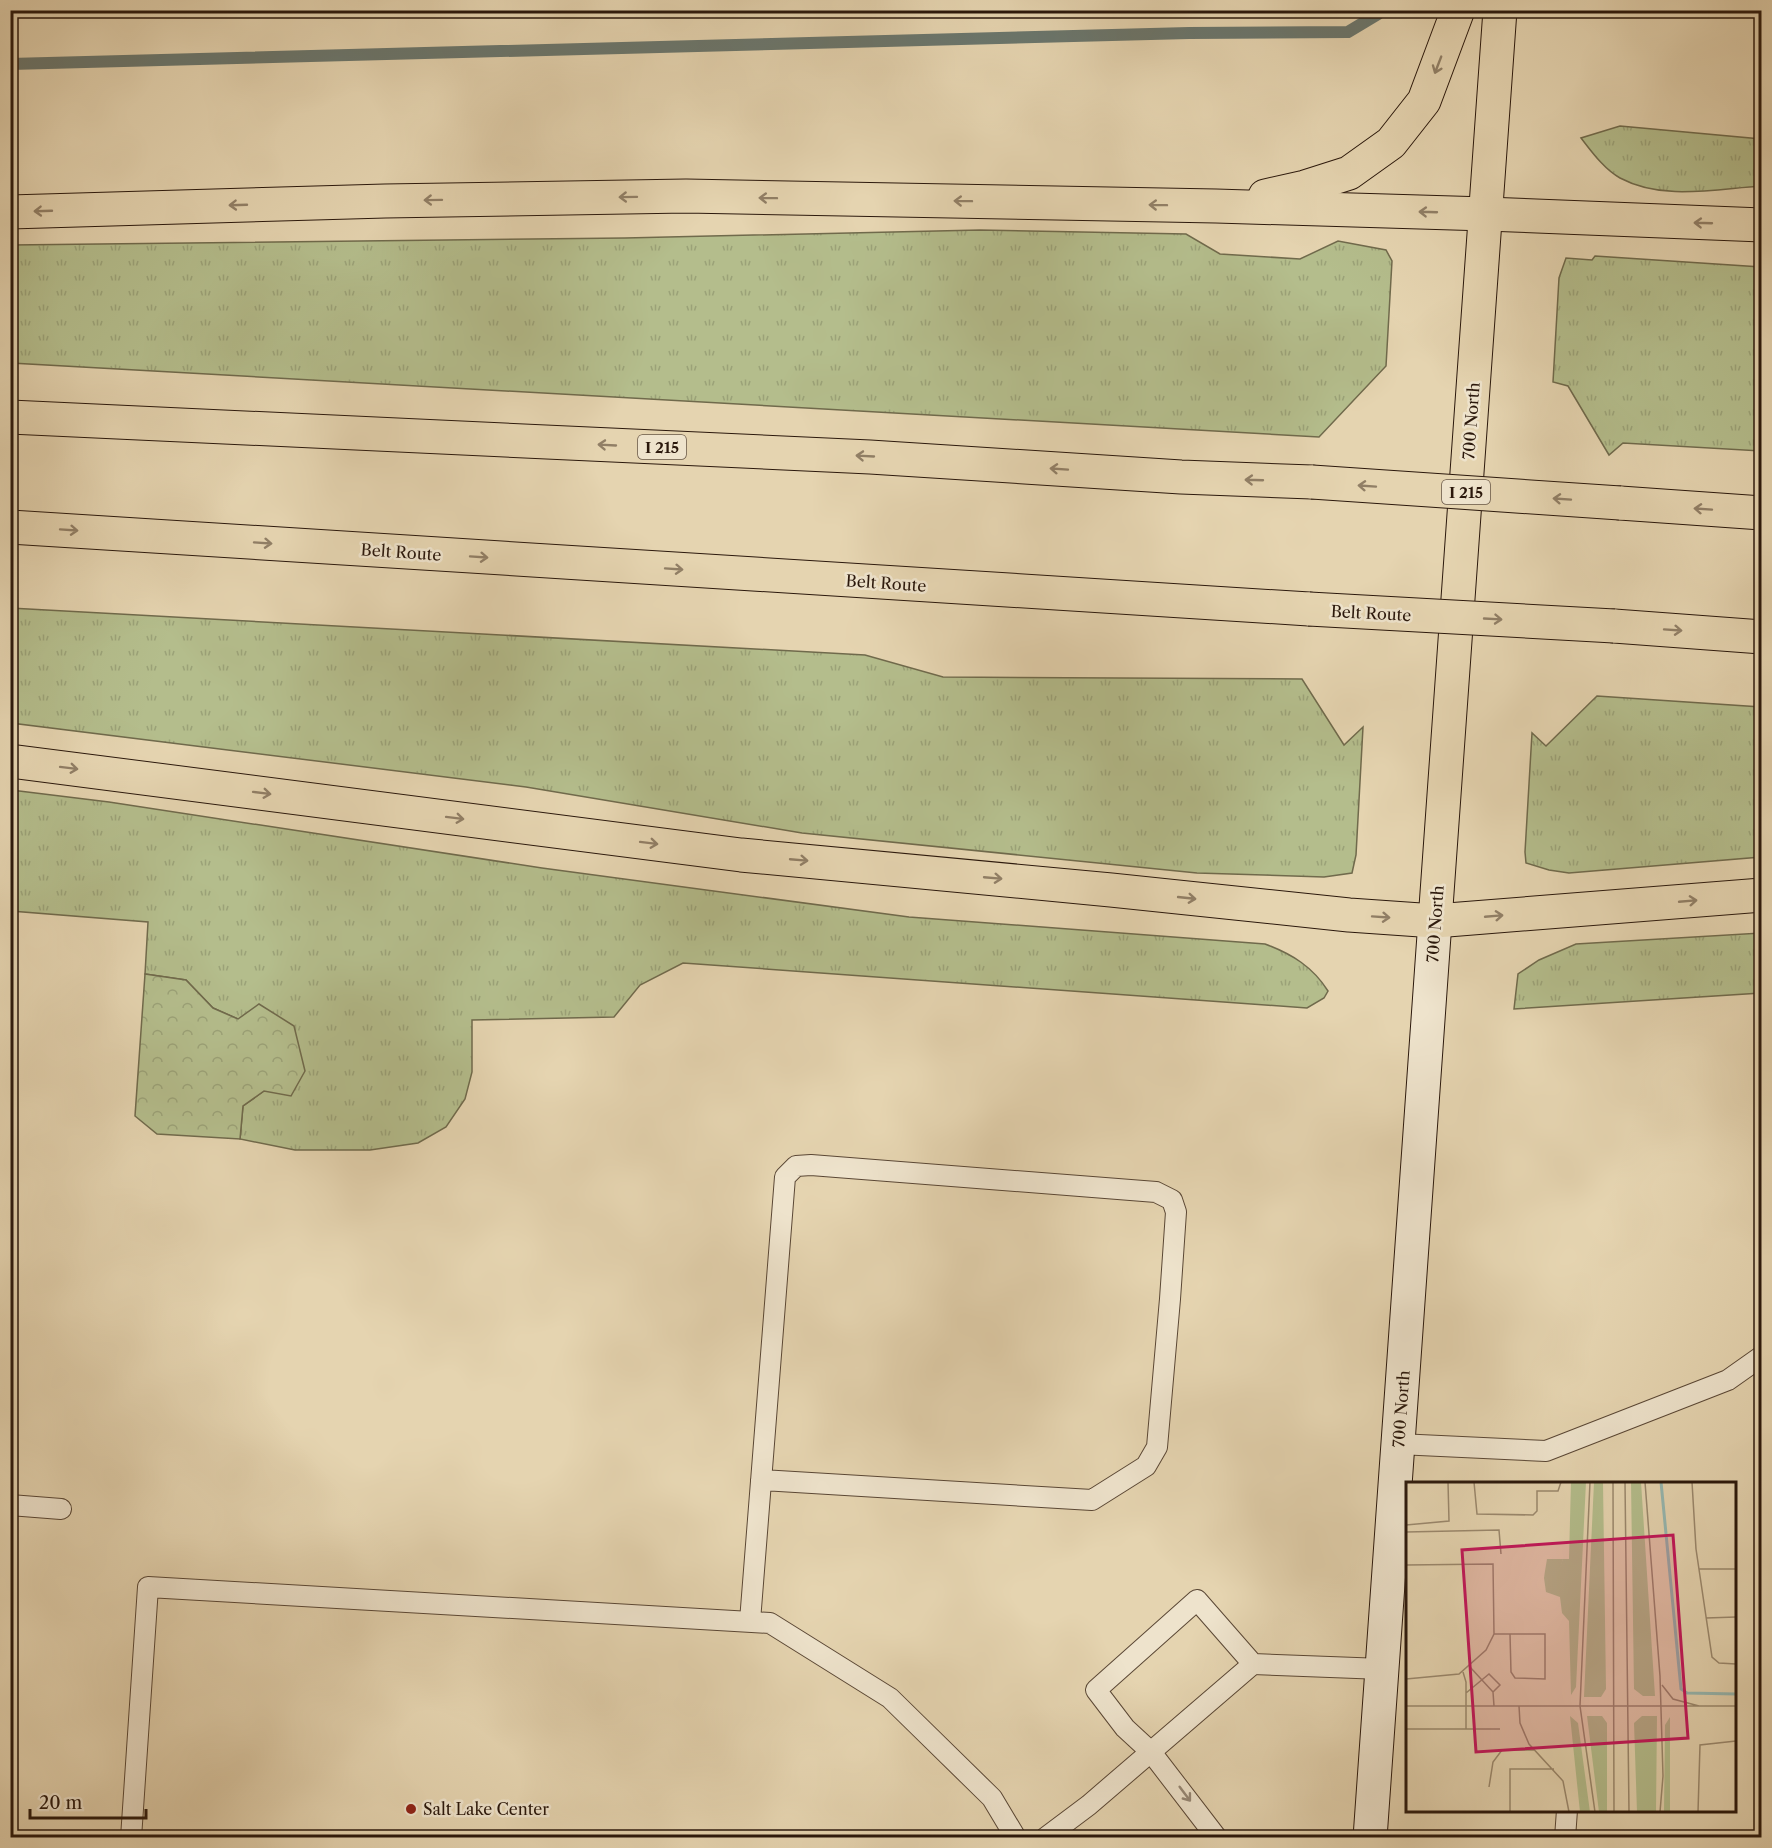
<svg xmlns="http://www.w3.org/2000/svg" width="1772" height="1848" viewBox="0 0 1772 1848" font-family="'Libre Caslon Text',serif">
  <defs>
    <pattern id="grass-tufts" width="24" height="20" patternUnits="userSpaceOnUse" patternTransform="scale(1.5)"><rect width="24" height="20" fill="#b4bd8c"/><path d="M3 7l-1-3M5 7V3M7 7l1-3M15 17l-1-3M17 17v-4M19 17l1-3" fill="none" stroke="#9ba278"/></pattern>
    <pattern id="forest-crowns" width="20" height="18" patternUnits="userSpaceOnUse" patternTransform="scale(1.5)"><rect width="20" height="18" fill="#b4bd8c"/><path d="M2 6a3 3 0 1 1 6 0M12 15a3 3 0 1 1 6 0" fill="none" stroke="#9ba278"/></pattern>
  </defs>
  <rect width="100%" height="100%" fill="#e5d4b0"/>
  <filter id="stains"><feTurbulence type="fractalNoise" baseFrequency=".00333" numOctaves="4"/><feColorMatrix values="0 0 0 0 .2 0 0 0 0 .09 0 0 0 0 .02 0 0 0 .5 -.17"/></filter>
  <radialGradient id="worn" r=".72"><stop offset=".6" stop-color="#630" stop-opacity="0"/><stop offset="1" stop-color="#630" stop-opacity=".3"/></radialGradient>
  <!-- grass -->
  <g fill="url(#grass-tufts)" stroke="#706a4c" stroke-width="1.5">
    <path d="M1620,126L1761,139V186C1715,189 1663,201 1620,178C1604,169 1592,152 1581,138Z"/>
    <path d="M980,230L1186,234L1220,254L1300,259L1338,241L1386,250L1392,261L1386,366L1319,437L11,363V245L625,238Z"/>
    <path d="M1595,256L1761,267V451L1623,443L1609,455L1568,386L1553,382L1559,278L1566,258L1592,260Z"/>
    <path d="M10,608L865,655L943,677L1302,679L1344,745L1363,727L1356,855L1352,873L1324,877L1197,873L802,833L526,787L11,723Z"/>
    <path d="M1597,696L1761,707V857L1569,873L1549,870L1526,863L1525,852L1532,733L1546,746Z"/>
    <path d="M11,790L109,802L542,868L909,917L1265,944C1292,954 1313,967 1328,991L1324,998L1307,1008L683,963L640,985L614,1017L472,1020V1072L465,1099L446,1127L418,1143L370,1150H295L240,1139L243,1106L264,1091L238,1019L213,1008L186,980L145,974L148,922L11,911Z"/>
    <path d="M1761,933V993L1514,1009L1518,974L1539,960L1576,944Z"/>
  </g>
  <!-- forest -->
  <path fill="url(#forest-crowns)" stroke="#706a4c" stroke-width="1.5" d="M145,974L186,980L213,1008L238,1019L259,1004L294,1026L305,1071L291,1096L264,1091L243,1106L240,1139L157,1134L135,1116Z"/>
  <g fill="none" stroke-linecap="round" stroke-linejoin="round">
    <!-- stream -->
    <path stroke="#6b776e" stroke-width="12" d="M10,64L1189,33L1348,32L1378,14L1379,10"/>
    <!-- lane casing -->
    <g stroke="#5a4735" stroke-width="22">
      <g id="lane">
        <path d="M1398,1444L1546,1451L1728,1380L1762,1356"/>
        <path d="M10,1505L61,1509"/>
        <path d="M750,1621L785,1177L796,1166L811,1165L1156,1192L1172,1200L1176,1212L1170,1299L1157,1447L1146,1466L1092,1500L761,1480"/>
        <path d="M131,1838L148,1587L770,1623L890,1698L992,1798L1016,1838"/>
        <path d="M1045,1838L1089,1805L1253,1664"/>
        <path d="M1217,1838L1151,1752L1125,1728L1096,1690L1197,1600L1253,1664L1383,1669"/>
        <path d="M1565,1838L1567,1810"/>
      </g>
    </g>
    <!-- secondary casing -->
    <g stroke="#2b180c" stroke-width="35">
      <path id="secondary" d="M1370,1838L1435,921"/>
    </g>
    <!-- primary casing -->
    <g stroke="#2b180c" stroke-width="35">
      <path id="primary" d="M1435,921L1500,10"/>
    </g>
    <!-- highway casing -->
    <g stroke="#2b180c" stroke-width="35">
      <g id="highway">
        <path d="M1265,196L1305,187L1349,173L1391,143L1424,101L1458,10"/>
        <path d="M10,212L385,201L686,196L1216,206L1486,214L1762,225"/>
        <path d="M10,417L870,457L1181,477L1312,482"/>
        <path d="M1620,503L1762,513"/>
        <path d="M10,527L1309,609"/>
        <path d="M1614,626L1762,637"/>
        <path d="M10,761L741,855L1111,890L1349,915L1435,921L1762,895"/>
      </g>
    </g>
    <!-- lane -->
    <use href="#lane" stroke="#eee3cc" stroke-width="20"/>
    <!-- secondary -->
    <use href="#secondary" stroke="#eee3cc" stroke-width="33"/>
    <!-- primary -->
    <use href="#primary" stroke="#e5d4b0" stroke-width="33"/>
    <!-- highway -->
    <use href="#highway" stroke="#e5d4b0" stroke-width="33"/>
    <!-- highway-bridge casing -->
    <g stroke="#2b180c" stroke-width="35" stroke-linecap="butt">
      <g id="highway-bridge">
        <path d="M1312,482L1620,503"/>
        <path d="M1309,609L1614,626"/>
      </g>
    </g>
    <!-- highway-bridge -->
    <use href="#highway-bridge" stroke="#e5d4b0" stroke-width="33"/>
  </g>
  <!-- one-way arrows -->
  <defs><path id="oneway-shaft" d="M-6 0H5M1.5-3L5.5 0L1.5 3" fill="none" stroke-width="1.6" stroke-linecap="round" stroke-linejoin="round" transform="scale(1.5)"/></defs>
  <g stroke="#917f66">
    <use href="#oneway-shaft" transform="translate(1438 65) rotate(111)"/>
    <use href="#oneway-shaft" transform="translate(628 197) rotate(179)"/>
    <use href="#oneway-shaft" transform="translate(768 198) rotate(-179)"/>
    <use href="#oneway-shaft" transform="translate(433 200) rotate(179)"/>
    <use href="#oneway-shaft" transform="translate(963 201) rotate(-179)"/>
    <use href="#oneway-shaft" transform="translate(238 205) rotate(178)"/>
    <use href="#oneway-shaft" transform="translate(1158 205) rotate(-179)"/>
    <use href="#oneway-shaft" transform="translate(43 211) rotate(178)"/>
    <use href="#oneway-shaft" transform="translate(1428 212) rotate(-178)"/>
    <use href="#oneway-shaft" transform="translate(1703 223) rotate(-178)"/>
    <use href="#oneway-shaft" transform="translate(607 445) rotate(-177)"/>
    <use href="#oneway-shaft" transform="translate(865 456) rotate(-177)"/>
    <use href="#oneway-shaft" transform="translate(1059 469) rotate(-176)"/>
    <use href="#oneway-shaft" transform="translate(1254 480) rotate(-178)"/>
    <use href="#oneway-shaft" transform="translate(1367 486) rotate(-176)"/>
    <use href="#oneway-shaft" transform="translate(1562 499) rotate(-176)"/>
    <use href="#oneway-shaft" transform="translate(1703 509) rotate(-176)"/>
    <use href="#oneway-shaft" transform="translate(69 530) rotate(4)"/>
    <use href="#oneway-shaft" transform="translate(263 543) rotate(4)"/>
    <use href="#oneway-shaft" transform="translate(479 557) rotate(4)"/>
    <use href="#oneway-shaft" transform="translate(674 569) rotate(4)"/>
    <use href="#oneway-shaft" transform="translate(1493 619) rotate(3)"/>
    <use href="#oneway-shaft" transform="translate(1673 630) rotate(4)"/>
    <use href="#oneway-shaft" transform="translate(69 768) rotate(7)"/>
    <use href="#oneway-shaft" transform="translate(262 793) rotate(7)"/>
    <use href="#oneway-shaft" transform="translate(455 818) rotate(7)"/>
    <use href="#oneway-shaft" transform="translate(649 843) rotate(7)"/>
    <use href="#oneway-shaft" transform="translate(799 860) rotate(5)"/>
    <use href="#oneway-shaft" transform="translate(993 878) rotate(5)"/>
    <use href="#oneway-shaft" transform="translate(1187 898) rotate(6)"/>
    <use href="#oneway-shaft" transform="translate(1688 901) rotate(-5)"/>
    <use href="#oneway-shaft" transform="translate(1494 916) rotate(-5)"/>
    <use href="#oneway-shaft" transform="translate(1381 917) rotate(4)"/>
  </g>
  <use stroke="#968876" href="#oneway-shaft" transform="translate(1185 1794) rotate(53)"/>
  <!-- markers -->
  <circle fill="#8f2418" stroke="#eee3cc" stroke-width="2" cx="411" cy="1809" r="6"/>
  <g text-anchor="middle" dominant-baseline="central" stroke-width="5" stroke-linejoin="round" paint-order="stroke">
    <!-- shield labels -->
    <g fill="#eee3cc" stroke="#665546" stroke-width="1.5">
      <rect x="638" y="435" width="48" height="24" rx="4.5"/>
      <rect x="1442" y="480" width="48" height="24" rx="4.5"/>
    </g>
    <g font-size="15" font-weight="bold" fill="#2b180c">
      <text x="662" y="447">I 215</text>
      <text x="1466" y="492">I 215</text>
    </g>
    <!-- street labels -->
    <g font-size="16" fill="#2b180c" stroke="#eee3cc">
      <text transform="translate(1471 421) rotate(-86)">700 North</text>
      <text transform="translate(401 552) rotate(4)">Belt Route</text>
      <text transform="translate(886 583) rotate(4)">Belt Route</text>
      <text transform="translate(1371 613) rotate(3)">Belt Route</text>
      <text transform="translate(1435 924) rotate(-86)">700 North</text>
      <text transform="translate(1401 1409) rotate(-86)">700 North</text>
    </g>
    <!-- poi labels -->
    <g font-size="16" fill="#2b180c" stroke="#eee3cc" text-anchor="start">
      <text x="423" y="1809">Salt Lake Center</text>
    </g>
  </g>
  <!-- overview -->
  <g transform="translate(1406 1482)">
    <rect width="330" height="330" fill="#e5d4b0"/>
    <path d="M165,0H180L170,205L165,213L163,139L156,131L154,115L140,110L138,96L139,89L153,88L157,77H163ZM188,0H197L200,207L195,215H178ZM225,0H235L249,214H237L228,207ZM164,234L172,241L184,330H174ZM181,234H196L201,241V330H193ZM236,234H251L250,330H231L228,241ZM264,235V330H258L259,243Z" fill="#b4bd8c"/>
    <path d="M141,77H157L152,95L147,96L139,89Z" fill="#b4bd8c"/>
    <path fill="none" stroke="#96b7b0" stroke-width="3" d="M255,0L275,207L281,211L330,212"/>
    <path fill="none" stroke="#9b896e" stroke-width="1.5" d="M68,0L71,32L127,33L131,29V9H152L155,0M184,0L174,224L189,330M207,0L208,330M219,0L223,330M239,0L254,194L257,294L254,330M286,0L290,67L306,175L313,181L330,182M0,43L43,39L42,0M0,50L93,48L95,72M0,83L87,82L88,152L80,168L53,192L0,197M293,87H330M300,136L330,135M88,152H139V197L109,196L105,190L104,152M64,185L87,210M57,190L60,200V247M256,203L267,217L293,224M60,211L83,192L94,203L87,210L88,224M0,224H174M113,224L114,241L123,262L157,299L163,330M174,224H330M0,247H94M83,305L87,280L96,268H128M104,330V287H148M292,330L294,263L330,259"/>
    <path fill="#c2185b" fill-opacity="0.15" stroke="#c2185b" stroke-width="3" d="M267,53L282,256L70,270L56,68Z"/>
    <rect width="330" height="330" fill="none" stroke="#2b180c" stroke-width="3"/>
  </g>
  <!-- margin -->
  <rect width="1772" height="1848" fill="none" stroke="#e5d4b0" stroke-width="36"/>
  <rect x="12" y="12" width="1748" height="1824" fill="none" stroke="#2b180c" stroke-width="3"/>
  <rect x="18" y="18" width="1736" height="1812" fill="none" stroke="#2b180c" stroke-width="1.5"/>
  <!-- scale -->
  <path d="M30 1809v9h116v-9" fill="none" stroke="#2b180c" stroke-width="3"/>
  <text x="39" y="1809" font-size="18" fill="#2b180c" stroke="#eee3cc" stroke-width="4.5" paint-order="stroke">20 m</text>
  <rect width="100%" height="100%" filter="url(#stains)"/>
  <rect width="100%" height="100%" fill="url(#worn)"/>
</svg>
